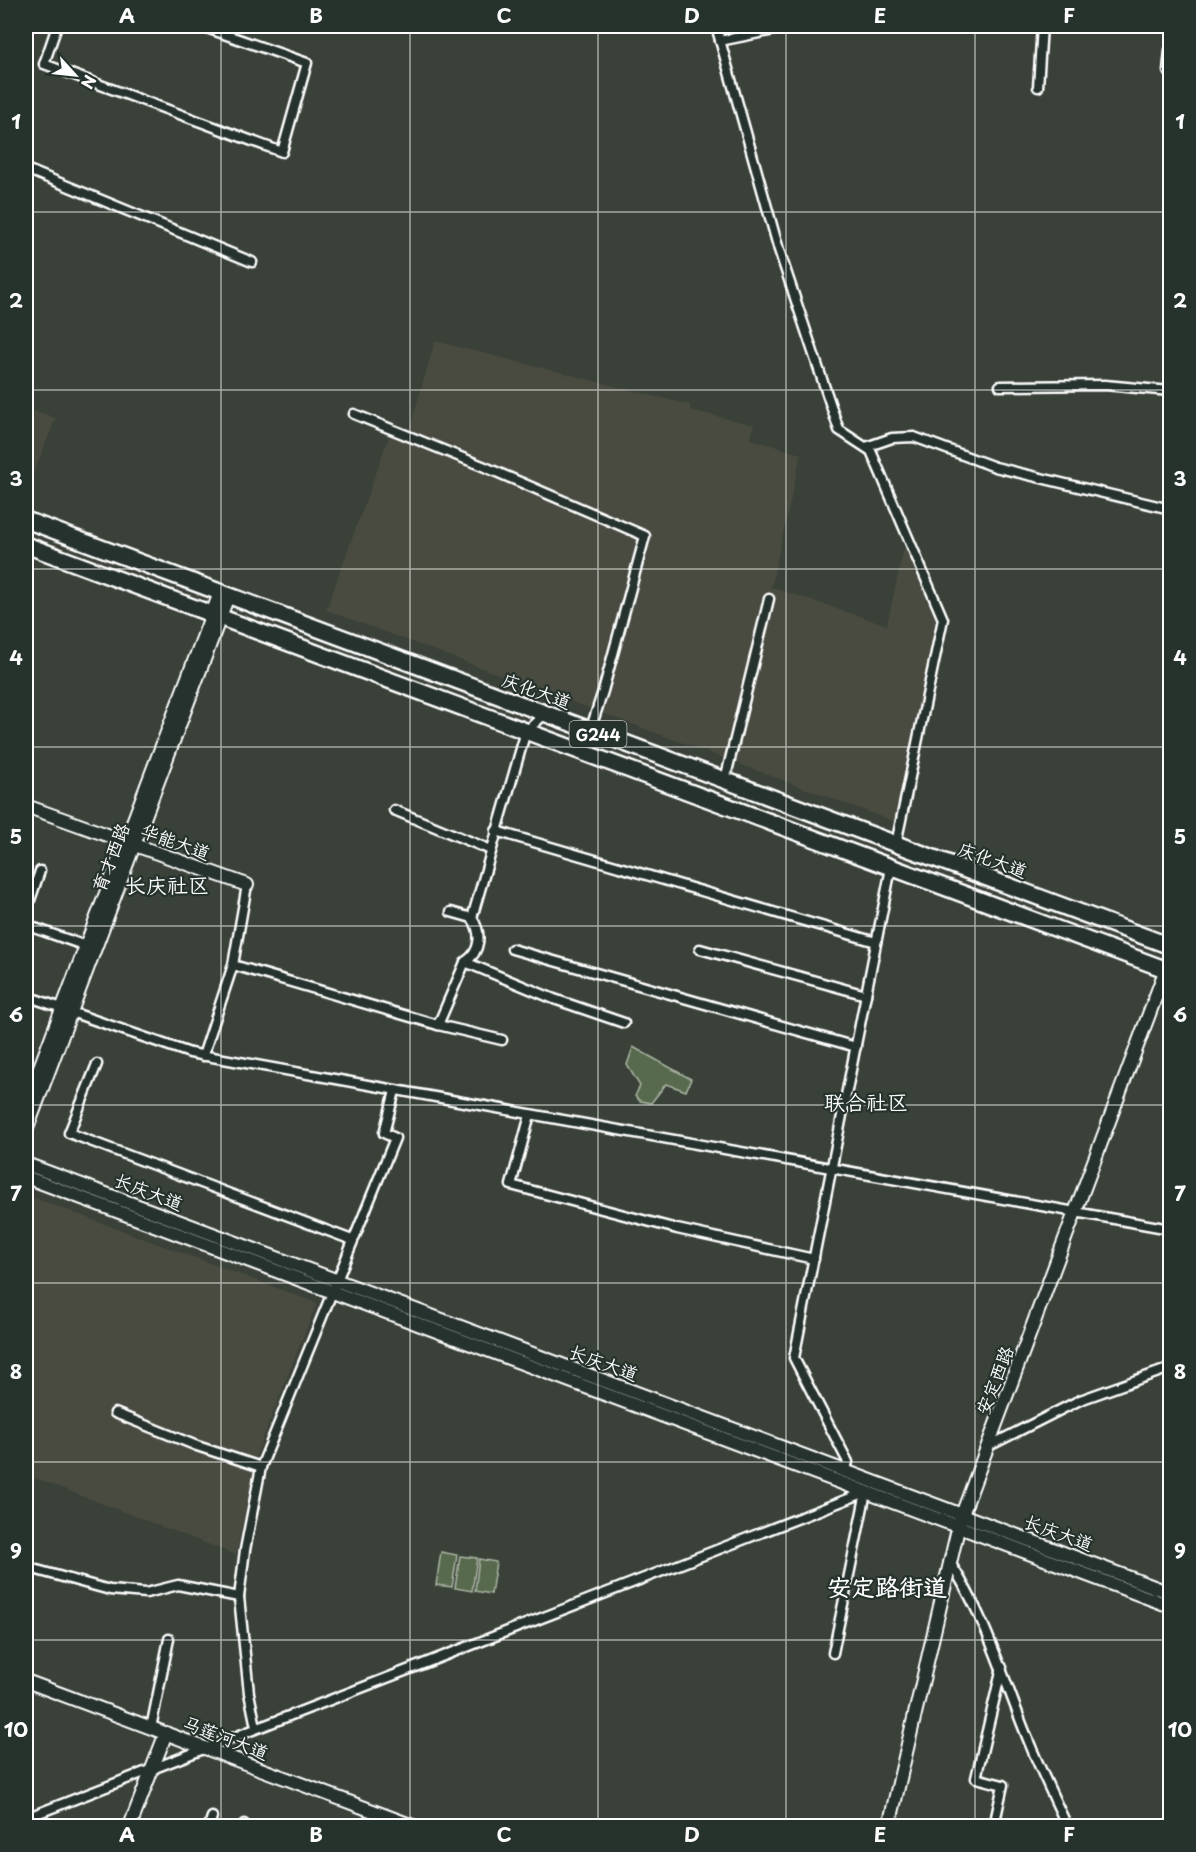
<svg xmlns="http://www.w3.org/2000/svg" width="1196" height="1852" viewBox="0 0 1196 1852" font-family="'Playpen Sans','LXGW WenKai TC',sans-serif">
  <rect width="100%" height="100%" fill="#3a4138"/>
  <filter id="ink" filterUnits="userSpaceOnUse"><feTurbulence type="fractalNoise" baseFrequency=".0167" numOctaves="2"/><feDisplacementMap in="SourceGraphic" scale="12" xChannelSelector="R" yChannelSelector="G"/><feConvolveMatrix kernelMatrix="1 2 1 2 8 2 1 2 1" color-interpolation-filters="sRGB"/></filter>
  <g filter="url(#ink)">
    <!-- built -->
    <g fill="#484b40">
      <path d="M435,341L690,405V410L754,425L751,439L801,454L771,587L887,625L904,547L937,621L895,822L326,610L391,431L407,438Z"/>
      <path d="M26,408L56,418L26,491Z"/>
      <path d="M26,1195L317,1303L257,1453L236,1555L35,1478L26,1603Z"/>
    </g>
    <!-- green -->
    <g fill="#586b4e" stroke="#acb5a6" stroke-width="1.5">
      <path d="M633,1047L691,1079L686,1091L666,1084L651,1103L640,1101L635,1096L640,1086L627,1065Z"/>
      <path d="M441,1552L457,1555L452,1587L436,1585Z"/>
      <path d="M460,1556L477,1558L472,1591L455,1588Z"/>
      <path d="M479,1559L496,1562L491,1594L475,1591Z"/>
    </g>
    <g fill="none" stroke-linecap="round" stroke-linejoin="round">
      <!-- street casing -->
      <g stroke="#fff" stroke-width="13">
        <g id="street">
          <path d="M57,26L44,64L282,152L307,63L201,26"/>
          <path d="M716,26L779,250L839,430L871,451L943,619L896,844"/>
          <path d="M720,41L794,26"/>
          <path d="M1168,71L1170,50"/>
          <path d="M1038,87L1042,26"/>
          <path d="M26,169L252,262"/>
          <path d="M1000,386L1105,385L1170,391"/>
          <path d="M354,414L485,467L645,536L603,691L590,731"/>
          <path d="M866,447L892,438L914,437L995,467L1170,509"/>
          <path d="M725,780L769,599"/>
          <path d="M394,810L491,850"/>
          <path d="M496,831L876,942"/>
          <path d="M26,912L40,871"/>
          <path d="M472,918L526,731L545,714"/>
          <path d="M26,925L86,946"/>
          <path d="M512,949L856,1047"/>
          <path d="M700,949L866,995"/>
          <path d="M465,962L554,999L624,1023"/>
          <path d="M233,965L438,1025L502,1040"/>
          <path d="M26,996L62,1008"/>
          <path d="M71,1012L190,1053L1170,1229"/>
          <path d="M438,1025L465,962C481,952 482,933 472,918L451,912"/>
          <path d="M203,1056L233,965L247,885"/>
          <path d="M97,1064L69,1133L352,1240"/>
          <path d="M530,1115L511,1185L677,1229L814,1259"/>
          <path d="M115,1413L197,1446L261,1467"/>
          <path d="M987,1447L1080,1400L1170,1368"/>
          <path d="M845,1471L848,1462L794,1358L891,868"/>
          <path d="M949,1561C986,1616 1004,1681 1029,1742C1041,1771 1054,1798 1067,1826"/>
          <path d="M26,1567L110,1590L146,1593L178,1585L239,1597"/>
          <path d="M833,1653L866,1492"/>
          <path d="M256,1727L249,1693L239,1597L245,1550L261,1467L395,1138L384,1133L395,1091"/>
          <path d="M151,1728L169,1639"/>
          <path d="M26,1818L866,1492"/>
          <path d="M209,1826L212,1817"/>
          <path d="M244,1826V1824"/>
          <path d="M374,1826L377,1820"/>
          <path d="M994,1826L1003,1785L976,1778L1002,1667"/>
        </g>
      </g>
      <!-- secondary casing -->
      <g stroke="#fff" stroke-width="16">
        <g id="secondary">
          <path d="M26,806L247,885"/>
          <path d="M26,1104L220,593"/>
          <path d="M26,1131L228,596"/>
          <path d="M26,1164L1170,1593"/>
          <path d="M26,1177L1170,1606"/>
          <path d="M26,1681L413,1826"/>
          <path d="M130,1826L166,1733"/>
          <path d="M889,1826L960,1520L1170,958"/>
        </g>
      </g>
      <!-- highway casing -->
      <g stroke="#fff" stroke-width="20">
        <g id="highway">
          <path d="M26,520L1170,946"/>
          <path d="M26,545L1170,971"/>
        </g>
      </g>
      <!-- street -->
      <use href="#street" stroke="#26332d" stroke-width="8"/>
      <!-- secondary -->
      <use href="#secondary" stroke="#26332d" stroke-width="12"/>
      <!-- highway -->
      <use href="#highway" stroke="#26332d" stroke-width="15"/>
    </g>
  </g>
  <!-- grid -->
  <path fill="none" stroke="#fff" stroke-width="1.5" stroke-opacity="0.55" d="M221,26V1826M410,26V1826M598,26V1826M786,26V1826M975,26V1826M26,212H1170M26,390H1170M26,569H1170M26,747H1170M26,926H1170M26,1105H1170M26,1283H1170M26,1462H1170M26,1640H1170"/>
  <g text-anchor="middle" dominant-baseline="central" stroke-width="4.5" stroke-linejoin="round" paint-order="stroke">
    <!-- shield labels -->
    <rect fill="#26332d" stroke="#bec2c0" stroke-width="1.5" x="569.5" y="721" width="57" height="26" rx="4.5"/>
    <g font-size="16" font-weight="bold" fill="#fff">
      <text x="598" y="734">G244</text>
    </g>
    <!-- street labels -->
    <g font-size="18" fill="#fff" stroke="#26332d">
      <text transform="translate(537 690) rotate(20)">庆化大道</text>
      <text transform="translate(176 841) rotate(20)">华能大道</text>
      <text transform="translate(110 857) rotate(-69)">育才西路</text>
      <text transform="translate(993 859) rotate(20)">庆化大道</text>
      <text transform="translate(149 1191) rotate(21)">长庆大道</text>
      <text transform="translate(604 1362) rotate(20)">长庆大道</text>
      <text transform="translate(994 1380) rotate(-69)">安定西路</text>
      <text transform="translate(1059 1532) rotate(20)">长庆大道</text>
      <text transform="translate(226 1737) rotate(21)">马莲河大道</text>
    </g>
    <!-- quarter labels -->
    <g font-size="21" fill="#fff" stroke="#26332d">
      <text x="167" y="884">长庆社区</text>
      <text x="866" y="1101">联合社区</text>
    </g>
    <!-- district labels -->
    <g font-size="24" font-weight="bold" fill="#fff" stroke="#26332d">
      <text x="887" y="1586">安定路街道</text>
    </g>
  </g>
  <!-- margin -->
  <rect width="1196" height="1852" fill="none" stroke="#26332d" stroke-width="66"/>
  <!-- north arrow -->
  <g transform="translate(75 75) rotate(117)" stroke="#26332d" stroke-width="4.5" paint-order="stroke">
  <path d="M0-4.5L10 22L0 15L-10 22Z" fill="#ffffff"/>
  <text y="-9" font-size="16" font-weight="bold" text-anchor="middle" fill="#ffffff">N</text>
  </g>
  <rect x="33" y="33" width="1130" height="1786" fill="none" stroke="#fff" stroke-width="2"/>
  <g font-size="20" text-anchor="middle" font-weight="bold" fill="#fff">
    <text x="127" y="23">A</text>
    <text x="316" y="23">B</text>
    <text x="504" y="23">C</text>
    <text x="692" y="23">D</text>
    <text x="880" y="23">E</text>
    <text x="1069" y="23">F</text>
    <text x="16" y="129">1</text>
    <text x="1180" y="129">1</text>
    <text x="16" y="308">2</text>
    <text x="1180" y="308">2</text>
    <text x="16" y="486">3</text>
    <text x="1180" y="486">3</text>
    <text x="16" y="665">4</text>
    <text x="1180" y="665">4</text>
    <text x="16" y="844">5</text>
    <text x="1180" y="844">5</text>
    <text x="16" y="1022">6</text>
    <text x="1180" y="1022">6</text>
    <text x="16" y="1201">7</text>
    <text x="1180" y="1201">7</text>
    <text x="16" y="1379">8</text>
    <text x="1180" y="1379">8</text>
    <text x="16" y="1558">9</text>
    <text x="1180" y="1558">9</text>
    <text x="16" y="1737">10</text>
    <text x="1180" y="1737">10</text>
    <text x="127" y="1842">A</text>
    <text x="316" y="1842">B</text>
    <text x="504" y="1842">C</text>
    <text x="692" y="1842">D</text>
    <text x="880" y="1842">E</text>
    <text x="1069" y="1842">F</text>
  </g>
</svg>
